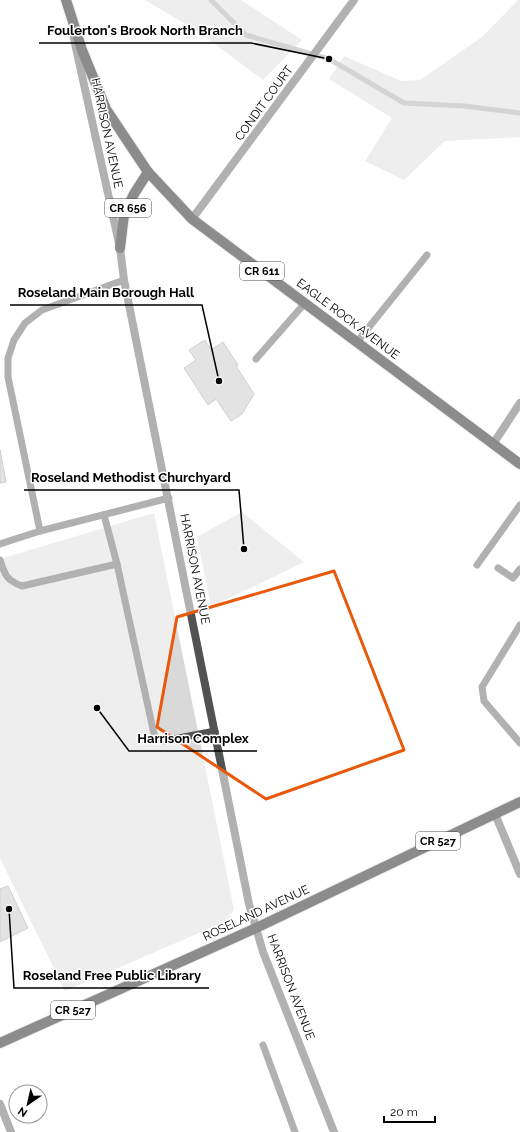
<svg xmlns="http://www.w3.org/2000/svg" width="520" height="1132" viewBox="0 0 520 1132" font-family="Raleway,sans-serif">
  <rect width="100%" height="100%" fill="#fff"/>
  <!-- green -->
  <g fill="#d9d9d9">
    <path d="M145,0H241L302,40L263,80L199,32Z"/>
    <path d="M518,0H520V137L445,141L404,180L365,161L392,118L329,79L344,56L401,81L420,80L482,37Z"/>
    <path d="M242,512L304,562L211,607L197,537Z"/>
    <path d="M154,513L234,910L228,918L222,923L65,991L0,858V559Z"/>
  </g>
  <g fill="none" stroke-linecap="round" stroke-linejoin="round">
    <!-- stream -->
    <path stroke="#a0a0a0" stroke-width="5" d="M211,0L246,35L329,59L404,103L464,106L520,113"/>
  </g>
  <!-- building -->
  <g fill="#c2c2c2" stroke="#969696">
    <path d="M205,340L211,350L223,342L238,365L236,366L254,394L242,414L231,421L216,399L208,405L184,368L196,360L189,350Z"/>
    <path d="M0,450L6,482L0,483Z"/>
    <path d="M8,886L28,928L0,942V889Z"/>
  </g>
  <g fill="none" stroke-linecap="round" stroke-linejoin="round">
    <!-- primary casing -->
    <g stroke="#dbdbdb" stroke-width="12">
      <g id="primary">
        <path d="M66,0L82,50L106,109L148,172L192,219L520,464"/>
        <path d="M120,248L124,215L134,194L148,172"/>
        <path d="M0,1043L256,928L520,802"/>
      </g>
    </g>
    <!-- service -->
    <g stroke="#525252" stroke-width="7">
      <path d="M357,342L427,255"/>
      <path d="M256,359L305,303"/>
      <path d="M104,515L117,564L154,734L157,739L163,741L215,731"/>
      <path d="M40,531L8,377V358L14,340L25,323L42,310L124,280"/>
      <path d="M0,544L40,531L169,498"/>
      <path d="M0,560C5,575 6,580 22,586L117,564"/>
      <path d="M477,565L520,505"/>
      <path d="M498,568L513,578L520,569"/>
      <path d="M520,625L482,687L484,701L520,743"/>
      <path d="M263,1045L295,1132"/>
    </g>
    <!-- minor -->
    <g stroke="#525252" stroke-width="8">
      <path d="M192,219L354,0"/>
      <path d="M493,444L520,403"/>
      <path d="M495,814L520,874"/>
      <path d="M0,1104L11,1132"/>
    </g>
    <!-- tertiary -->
    <path stroke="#525252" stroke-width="8" d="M72,30L120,248L124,280L249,904L263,952L334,1132"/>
    <!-- primary -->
    <use href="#primary" stroke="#000" stroke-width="10"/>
  </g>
  <!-- marked area -->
  <path d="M0 0H520V1132H0ZM334,571L404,750L266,799L157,727L177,617Z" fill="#fff" fill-opacity=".55" fill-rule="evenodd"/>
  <path fill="none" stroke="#e8590c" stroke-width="3" stroke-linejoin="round" d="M334,571L404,750L266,799L157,727L177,617Z"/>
  <g text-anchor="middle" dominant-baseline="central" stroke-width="3" stroke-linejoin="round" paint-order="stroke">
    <!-- shield labels -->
    <g fill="#fff" stroke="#4c4c4c" stroke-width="1">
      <rect x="105" y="199" width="46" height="18" rx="3"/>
      <rect x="240" y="262" width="44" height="18" rx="3"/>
      <rect x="416" y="832" width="44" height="18" rx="3"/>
      <rect x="51" y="1001" width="44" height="18" rx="3"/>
    </g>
    <g font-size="11" font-weight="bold" fill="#000">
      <text x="128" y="208">CR 656</text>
      <text x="262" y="271">CR 611</text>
      <text x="438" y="841">CR 527</text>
      <text x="73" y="1010">CR 527</text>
    </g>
    <!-- street labels -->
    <g font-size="12" fill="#000" stroke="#fff">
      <text transform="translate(264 103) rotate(-54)">CONDIT COURT</text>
      <text transform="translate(107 133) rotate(78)">HARRISON AVENUE</text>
      <text transform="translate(348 319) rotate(37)">EAGLE ROCK AVENUE</text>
      <text transform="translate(195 569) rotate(79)">HARRISON AVENUE</text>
      <text transform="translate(256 913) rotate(-25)">ROSELAND AVENUE</text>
      <text transform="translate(291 987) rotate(69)">HARRISON AVENUE</text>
    </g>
  </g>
  <!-- callouts -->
  <path fill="none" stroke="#000" stroke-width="1.5" d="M329 59L251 43H39M219 381L202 305H10M244 549L239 490H24M97 708L129 751H257M9 909L14 988H209"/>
  <g fill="#000" stroke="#fff" stroke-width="1.5">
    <circle cx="329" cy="59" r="4"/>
    <circle cx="219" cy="381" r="4"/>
    <circle cx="244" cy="549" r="4"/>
    <circle cx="97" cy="708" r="4"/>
    <circle cx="9" cy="909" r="4"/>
  </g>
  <g font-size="13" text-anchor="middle" font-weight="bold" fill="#000" stroke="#fff" stroke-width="3" stroke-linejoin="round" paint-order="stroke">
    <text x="145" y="35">Foulerton's Brook North Branch</text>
    <text x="106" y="297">Roseland Main Borough Hall</text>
    <text x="131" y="482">Roseland Methodist Churchyard</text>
    <text x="193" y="743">Harrison Complex</text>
    <text x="112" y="980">Roseland Free Public Library</text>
  </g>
  <!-- north arrow -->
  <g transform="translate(28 1104) rotate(214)"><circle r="19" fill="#ffffff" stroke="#999999"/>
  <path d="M0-3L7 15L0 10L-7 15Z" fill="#000000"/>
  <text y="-6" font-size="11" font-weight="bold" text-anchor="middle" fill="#000000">N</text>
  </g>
  <!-- scale -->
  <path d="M384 1116v6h51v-6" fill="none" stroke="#000000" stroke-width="2"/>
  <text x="390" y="1116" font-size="12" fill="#000000" stroke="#ffffff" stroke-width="3" paint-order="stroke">20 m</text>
</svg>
